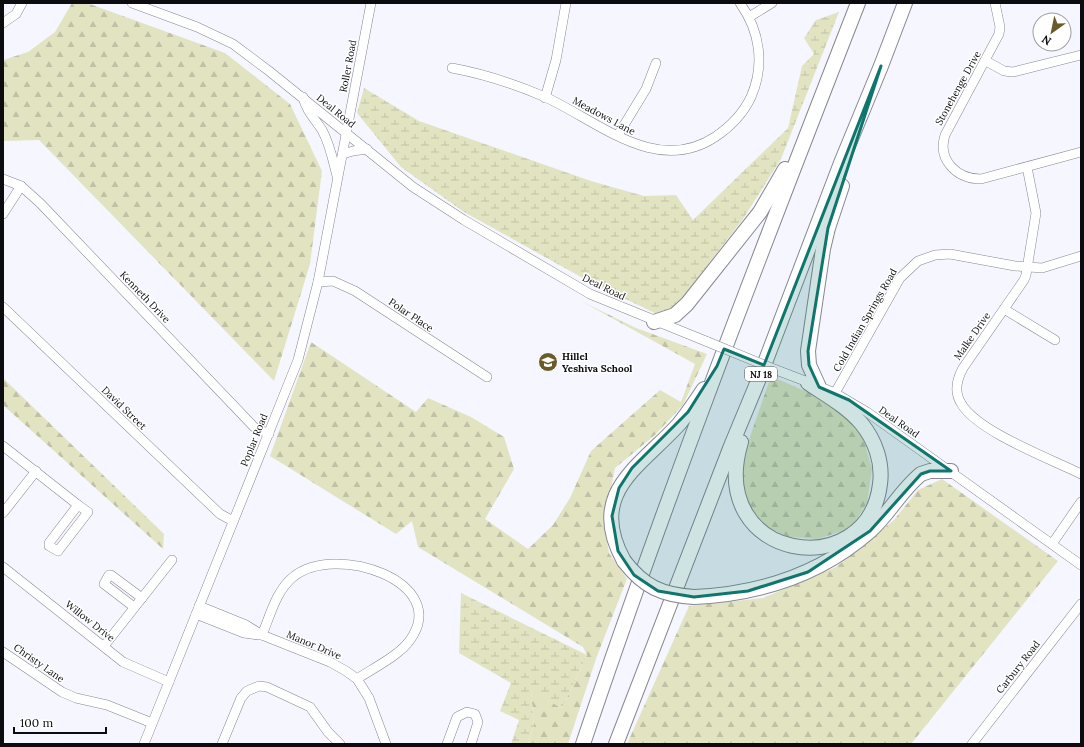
<svg xmlns="http://www.w3.org/2000/svg" width="1084" height="747" viewBox="0 0 1084 747" font-family="Lora,serif">
  <defs>
    <pattern id="forest-firs" width="22" height="20" patternUnits="userSpaceOnUse"><rect width="22" height="20" fill="#e2e4c1"/><path d="M5 1l3.5 6h-7zM16 11l3.5 6h-7z" fill="#c1c2a5"/></pattern>
    <pattern id="wetland-marsh" width="20" height="14" patternUnits="userSpaceOnUse"><rect width="20" height="14" fill="#e2e4c1"/><path d="M1 5h8M5 5V1M11 12h8M15 12V8" fill="none" stroke="#c1c2a5"/></pattern>
  </defs>
  <rect width="100%" height="100%" fill="#f5f6ff"/>
  <!-- forest -->
  <g fill="url(#forest-firs)">
    <path d="M72,3H87L225,53L290,104L322,171L310,264L274,381L39,140L3,141V60L28,52L55,32Z"/>
    <path d="M581,301L636,328L707,354L683,405L655,435L615,468L604,523L609,553L627,579L597,656L568,744H528L534,725L531,691L562,708L587,655L583,647L418,547L412,521L396,534L270,456L311,342L416,412L428,398L471,417L504,437L514,469L485,519L528,549L553,525L570,498L591,451L660,390L681,402L695,364Z"/>
    <path d="M771,376L818,397L847,417L863,437L872,469L867,503L851,528L818,539L789,537L763,525L745,499L742,460Z"/>
    <path d="M3,378L164,534L163,549L3,405Z"/>
    <path d="M942,479L1058,561L911,744H627L689,606L763,598L836,567L894,520L918,490Z"/>
  </g>
  <!-- wetland -->
  <g fill="url(#wetland-marsh)">
    <path d="M839,12L781,159L743,219L671,313L661,316L590,282L464,212L401,167L357,113L364,88L419,121L591,181L644,196L676,195L693,220L788,128L802,66L814,54L804,38L816,20Z"/>
    <path d="M461,593L587,655L562,708L531,692L534,725L528,744H511L519,720L500,711L511,683L459,653Z"/>
  </g>
  <g fill="none" stroke-linecap="round" stroke-linejoin="round">
    <!-- minor casing -->
    <g stroke="#878791" stroke-width="10">
      <g id="minor">
        <path d="M132,3L197,27L233,44L269,71L413,187L464,220L590,294L708,342"/>
        <path d="M995,3L1000,27L999,34L945,135C937,160 957,179 981,179L1081,152"/>
        <path d="M749,17L772,3"/>
        <path d="M3,23L16,14L22,3"/>
        <path d="M986,61L1004,71L1013,72L1081,55"/>
        <path d="M452,68C484,74 515,84 545,97C598,121 656,176 715,137C730,127 743,114 751,97C765,65 760,31 740,3"/>
        <path d="M303,97C306,111 315,119 322,130C330,144 333,161 337,176"/>
        <path d="M545,98L556,60L566,3"/>
        <path d="M618,135L646,89L656,63"/>
        <path d="M343,154L353,151L367,149"/>
        <path d="M1027,167L1036,213L1026,275L1024,280L963,368C957,379 954,392 961,403C976,431 1051,459 1081,474"/>
        <path d="M3,179L21,186L40,203L254,427L269,434"/>
        <path d="M3,214L21,186"/>
        <path d="M318,282L333,281L355,291L487,377"/>
        <path d="M3,307L220,514L233,521"/>
        <path d="M1004,309L1055,340"/>
        <path d="M779,371L813,384"/>
        <path d="M825,389L835,393L867,412L1081,565"/>
        <path d="M835,393L900,278L918,261L935,255L950,254L1015,266L1042,268L1081,256"/>
        <path d="M3,446L78,505"/>
        <path d="M78,505L88,512L58,551L49,546V543Z"/>
        <path d="M3,513L36,471"/>
        <path d="M1052,544L1081,502"/>
        <path d="M3,567L123,662L169,682"/>
        <path d="M199,606L246,625L262,635L330,662L346,671L357,679L369,698L386,744"/>
        <path d="M134,607L104,584L109,575H111L142,598"/>
        <path d="M196,614L244,633L259,635"/>
        <path d="M262,635C270,616 276,591 293,577C335,542 452,582 410,640C400,655 372,669 357,679"/>
        <path d="M104,646L172,560"/>
        <path d="M3,652L62,692L76,698L107,705L152,723"/>
        <path d="M144,744L298,360L318,282L371,3"/>
        <path d="M222,744L241,698L247,691L259,686L267,687L310,707L328,732L340,744"/>
        <path d="M447,744L457,717L467,712L475,714L478,722L471,744"/>
        <path d="M972,744L1081,604"/>
      </g>
    </g>
    <!-- highway casing -->
    <g stroke="#878791" stroke-width="16">
      <g id="highway">
        <path d="M654,322L675,315L687,304L760,212L785,169"/>
        <path d="M819,387L809,365L808,351L823,249L828,228L842,186"/>
        <path d="M741,442C705,562 868,585 880,484C883,462 875,440 861,423C846,406 826,395 808,383"/>
        <path d="M624,561C586,493 640,467 679,424C688,413 696,401 704,389"/>
        <path d="M694,597C760,594 820,575 870,531C889,514 901,490 921,474L930,471H951"/>
        <path d="M583,744C667,494 762,249 858,3"/>
        <path d="M616,744L731,446L758,381L841,163L881,66L905,3"/>
      </g>
    </g>
    <!-- minor -->
    <use href="#minor" stroke="#fff" stroke-width="9"/>
    <!-- highway -->
    <use href="#highway" stroke="#fff" stroke-width="14"/>
    <!-- minor-bridge casing -->
    <g stroke="#878791" stroke-width="10" stroke-linecap="butt">
      <path id="minor-bridge" d="M708,342L779,371"/>
    </g>
    <!-- highway-bridge casing -->
    <g stroke="#878791" stroke-width="16" stroke-linecap="butt">
      <path id="highway-bridge" d="M624,561C644,587 662,595 694,597"/>
    </g>
    <!-- minor-bridge -->
    <use href="#minor-bridge" stroke="#fff" stroke-width="9"/>
    <!-- highway-bridge -->
    <use href="#highway-bridge" stroke="#fff" stroke-width="14"/>
  </g>
  <!-- marked area -->
  <path fill="#0f766e" fill-opacity="0.2" stroke="#0f766e" stroke-width="3" stroke-linejoin="round" d="M881,66L828,228L808,351L809,365L819,387L849,400L951,471H930L921,474L870,531L808,572L748,591L694,597L658,591L634,575L618,551L612,516L619,488L632,468L688,412L717,366L724,349L764,365Z"/>
  <!-- icons -->
  <defs>
    <g id="school-disc" transform="scale(1)"><circle r="9.5" fill="#6a5c29" stroke="#fff"/><path d="M0-5L7-2L0 1L-7-2ZM-4 1L0 2.5L4 1V4Q0 6-4 4Z" fill="#fff"/></g>
  </defs>
  <g fill-rule="evenodd">
    <use href="#school-disc" x="548" y="362"/>
  </g>
  <g text-anchor="middle" dominant-baseline="central" stroke-width="3" stroke-linejoin="round" paint-order="stroke">
    <!-- shield labels -->
    <rect fill="#fff" stroke="#555558" stroke-width="1" x="745" y="367" width="32" height="14" rx="3"/>
    <g font-size="9" font-weight="bold" fill="#0c0c10">
      <text x="761" y="374">NJ 18</text>
    </g>
    <!-- street labels -->
    <g font-size="10" fill="#0c0c10" stroke="#fff">
      <text transform="translate(348 66) rotate(-79)">Roller Road</text>
      <text transform="translate(958 88) rotate(-61)">Stonehenge Drive</text>
      <text transform="translate(336 111) rotate(39)">Deal Road</text>
      <text transform="translate(604 116) rotate(28)">Meadows Lane</text>
      <text transform="translate(604 287) rotate(26)">Deal Road</text>
      <text transform="translate(145 297) rotate(46)">Kenneth Drive</text>
      <text transform="translate(411 315) rotate(34)">Polar Place</text>
      <text transform="translate(865 320) rotate(-60)">Cold Indian Springs Road</text>
      <text transform="translate(972 336) rotate(-55)">Malke Drive</text>
      <text transform="translate(124 408) rotate(44)">David Street</text>
      <text transform="translate(899 422) rotate(35)">Deal Road</text>
      <text transform="translate(254 440) rotate(-68)">Poplar Road</text>
      <text transform="translate(90 621) rotate(38)">Willow Drive</text>
      <text transform="translate(314 645) rotate(23)">Manor Drive</text>
      <text transform="translate(39 663) rotate(35)">Christy Lane</text>
      <text transform="translate(1018 667) rotate(-52)">Carbury Road</text>
    </g>
    <!-- poi labels -->
    <g font-size="10" font-weight="bold" fill="#0c0c10" stroke="#fff" text-anchor="start">
      <text x="562" y="356">Hillel<tspan x="562" dy="12">Yeshiva School</tspan></text>
    </g>
  </g>
  <!-- border -->
  <rect width="1084" height="747" fill="none" stroke="#0c0c10" stroke-width="8"/>
  <!-- north arrow -->
  <g transform="translate(1052 32) rotate(213)"><circle r="19" fill="#ffffff" stroke="#9e9e9f"/>
  <path d="M0-3L7 15L0 10L-7 15Z" fill="#6a5c29"/>
  <text y="-6" font-size="11" font-weight="bold" text-anchor="middle" fill="#0c0c10">N</text>
  </g>
  <!-- scale -->
  <path d="M14 727v6h92v-6" fill="none" stroke="#0c0c10" stroke-width="2"/>
  <text x="20" y="727" font-size="12" fill="#0c0c10" stroke="#ffffff" stroke-width="3" paint-order="stroke">100 m</text>
</svg>
